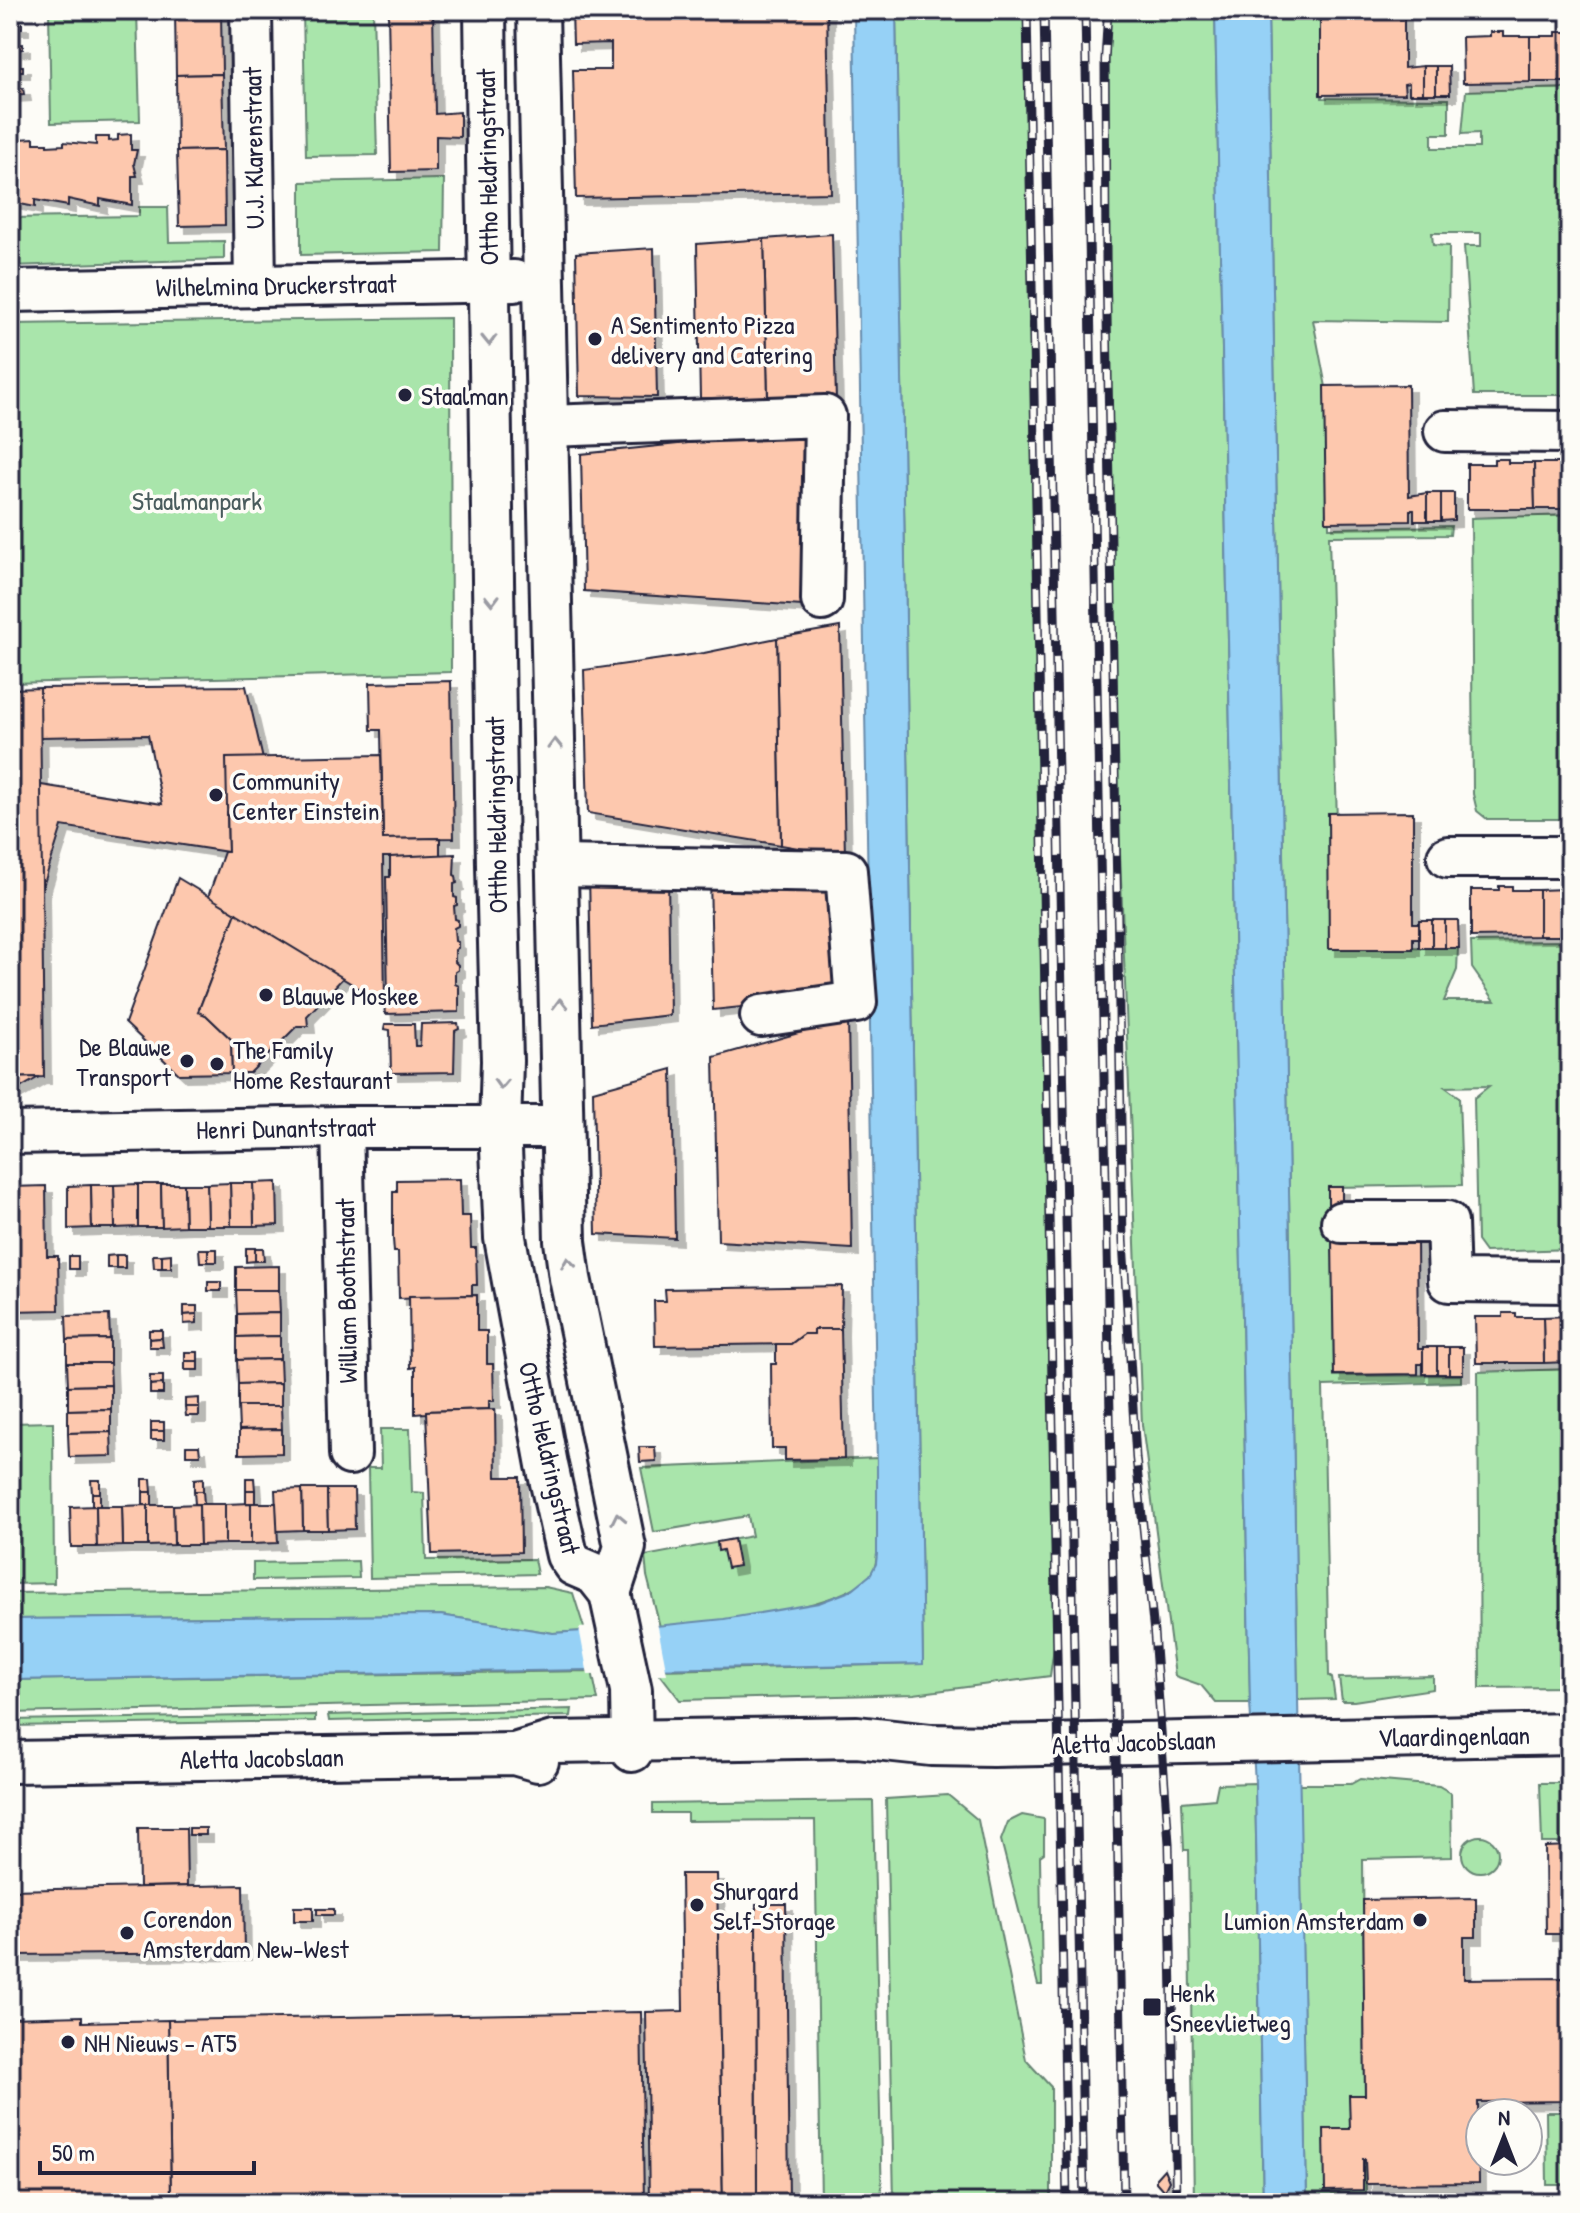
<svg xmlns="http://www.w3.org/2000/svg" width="1580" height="2213" viewBox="0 0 1580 2213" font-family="'Patrick Hand',sans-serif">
  <defs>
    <filter id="shadow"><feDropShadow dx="7" dy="7" stdDeviation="0" flood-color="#0004"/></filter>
  </defs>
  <rect width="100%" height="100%" fill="#fdfcf7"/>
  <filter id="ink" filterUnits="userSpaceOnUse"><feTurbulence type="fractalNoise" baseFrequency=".0125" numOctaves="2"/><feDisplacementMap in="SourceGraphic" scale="16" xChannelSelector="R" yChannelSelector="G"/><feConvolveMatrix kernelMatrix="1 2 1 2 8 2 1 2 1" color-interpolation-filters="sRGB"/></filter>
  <g filter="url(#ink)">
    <!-- green -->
    <g fill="#a9e5ab" stroke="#668473" stroke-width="2">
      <path d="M49,10H137L140,121L51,123Z"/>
      <path d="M303,10H373L377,155L306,156Z"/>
      <path d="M896,10H1024L1053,1567L1054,1647L1050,1676L914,1694L680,1700L657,1670L923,1664Z"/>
      <path d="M1108,10H1215L1250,1703H1216L1201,1685L1175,1676L1142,1425L1111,619Z"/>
      <path d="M1268,10H1321L1322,98L1449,99V134H1432V148H1479V133L1462,134L1466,91L1570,88V395H1474L1464,246H1481V233H1432L1433,245L1449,246L1448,322L1313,320L1326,387L1329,528L1451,526L1450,535L1329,536L1337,823V946L1458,948L1457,970L1444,1001H1495L1472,968L1471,942L1570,941V1249L1485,1252L1477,1241L1474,1098L1489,1086L1445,1087L1459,1097L1462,1185L1332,1187L1334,1376L1461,1375V1382L1323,1386L1329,1676L1332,1678L1335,1699L1298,1700Z"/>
      <path d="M444,179L443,252L301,255V182Z"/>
      <path d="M139,207H168L169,242L224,241V259L10,266V218L139,216Z"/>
      <path d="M450,318L451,672L10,683V324Z"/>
      <path d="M1570,515V819H1487L1477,811L1473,794L1471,518Z"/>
      <path d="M1570,1369V1687L1480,1688L1478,1372Z"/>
      <path d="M53,1422L54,1583L10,1584V1423Z"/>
      <path d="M380,1429H410L412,1492L424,1493L426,1560L534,1559L537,1574L370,1578L368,1468H381Z"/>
      <path d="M877,1458V1554C876,1562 875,1571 869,1577C834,1612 711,1621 660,1627L647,1576L645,1556L752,1536L748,1516L654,1532L641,1468Z"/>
      <path d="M358,1561L359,1578L253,1580V1563Z"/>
      <path d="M545,1587L573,1593L585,1631L553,1633L440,1615L10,1619V1593Z"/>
      <path d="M592,1671L598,1700L10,1713V1680Z"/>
      <path d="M1433,1676V1689L1354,1701H1342L1339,1678Z"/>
      <path d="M572,1709L571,1716L329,1721L328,1715Z"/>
      <path d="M315,1715V1721L10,1726V1720Z"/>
      <path d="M1360,1779L1439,1786L1451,1793L1452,1857L1363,1859L1366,2203H1307L1299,1784H1351Z"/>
      <path d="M1255,1783L1263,2203H1194L1189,1850H1184L1182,1802L1215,1799L1218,1784Z"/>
      <path d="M1540,1783H1570V1843H1542Z"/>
      <path d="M948,1795L978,1820L1026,2060L1051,2087V2203H894L886,1799Z"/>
      <path d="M873,1801L882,2203H821L815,1820L687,1821V1813H653V1804Z"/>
      <path d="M1022,1815L1044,1819V1853L1040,1856L1042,1985H1038L1001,1840L1008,1822Z"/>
      <circle cx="1480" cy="1854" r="18"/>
      <path d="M1546,2112H1570V2185H1547Z"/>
    </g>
    <!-- water -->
    <g fill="#96d1f6" stroke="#688bab" stroke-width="2">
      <path d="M854,10H896L923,1664L10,1680V1619L440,1615L553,1633L646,1627L724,1619L819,1603L850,1591L870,1575L876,1564L877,1554V1469Z"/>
      <path d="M1215,10H1268L1307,2203H1263L1255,1783L1250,1703Z"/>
    </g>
    <!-- pier -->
    <path fill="#fdfcf7" d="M657,1622L667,1674L588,1675L579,1628Z"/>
    <!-- building -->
    <g fill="#fdc8ae" stroke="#22223b" stroke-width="2" filter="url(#shadow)">
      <path d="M10,10H13V23H22V28H10Z"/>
      <path d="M175,10H221L222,74L176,75Z"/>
      <path d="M388,10H433L435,114L460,112V137L436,136V171L391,172Z"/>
      <path d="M572,10H827L831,193L576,198L573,70H611V43L573,44Z"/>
      <path d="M1320,10H1404V68L1423,66V94H1409V83L1404,84L1405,94L1320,95Z"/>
      <path d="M10,28H14V45L23,44V49L10,50Z"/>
      <path d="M1490,32H1503V36H1530V82L1463,83L1462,37L1490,36Z"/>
      <path d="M1556,32H1570V82H1530V36H1556Z"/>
      <path d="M10,50H14V66H23V71H10Z"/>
      <rect x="1423" y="66" width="13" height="28"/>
      <path d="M1436,66H1449L1450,94H1436Z"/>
      <path d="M10,71H14L15,88H23L24,94L10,95Z"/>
      <path d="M222,74L224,150L177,151L176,75Z"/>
      <path d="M131,134V150H137L134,164L137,176H132V205L100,199V206L68,199V206L35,200V207L10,202V144L19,143V139L34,138V143H47V146L64,145V142L96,145V137H109V141L118,140V135Z"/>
      <path d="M224,150L225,225L179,226L177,151Z"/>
      <path d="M832,234L836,401L768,400L764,239Z"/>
      <path d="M764,239L768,400L700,398L697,244Z"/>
      <path d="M654,248L657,397L579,396L576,253Z"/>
      <path d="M1408,385L1409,496L1427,493V521H1414V510H1410V521L1326,522L1324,386Z"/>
      <path d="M813,430L816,607L584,591L581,454Z"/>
      <path d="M1494,459H1508V463H1534L1535,509H1467V464H1494Z"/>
      <path d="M1561,459H1570V509H1535L1534,463H1561Z"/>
      <rect x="1427" y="493" width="14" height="28"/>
      <path d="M1441,493H1454V520L1441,521Z"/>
      <path d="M840,627L845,856L781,845L777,638Z"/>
      <path d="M777,638L781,845L588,813L584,670L704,653Z"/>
      <path d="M451,681L454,838L383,839L381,730H371L370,683Z"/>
      <path d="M246,686L275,811L227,812L228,852L62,826L41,893V785L162,804L148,735L40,737V688Z"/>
      <path d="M40,688L44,1077L10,1078V689Z"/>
      <path d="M381,755L383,839L440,838V857H383L385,1004L208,897L224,852H228L226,758Z"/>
      <path d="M1413,812V923H1419V938H1413V949H1329L1328,813Z"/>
      <path d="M455,854L454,875L456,876L457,883L454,884V897L457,898V905L454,906L455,919L458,920V926L454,928L455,941L458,942V948L455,950V962L458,965V970L455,972V984L459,986V1012L385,1014L384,1004H388L386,877H390V857Z"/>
      <path d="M589,874L668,876L670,1015L592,1024Z"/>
      <path d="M710,877L834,878L837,997L713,1010Z"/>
      <path d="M178,878L236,913L198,1012L206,1015L231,1039L232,1073L179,1074L125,1023Z"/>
      <path d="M1570,885V936H1539V890L1565,889V886Z"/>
      <path d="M1499,886H1512V890H1539V936L1471,937V890H1499Z"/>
      <path d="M236,913L343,978L307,1016L308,1026H297L250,1073H232L231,1039L206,1015L198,1012Z"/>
      <rect x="1419" y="920" width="13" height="28"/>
      <rect x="1432" y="920" width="13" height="28"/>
      <path d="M1445,920H1458L1459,948H1445Z"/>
      <path d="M848,1019L852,1249L718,1241L714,1057Z"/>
      <path d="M458,1023L459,1029L455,1031L454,1072L391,1073L390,1030L384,1029L385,1024H414L415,1046H420L421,1024Z"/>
      <path d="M672,1069L675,1238L596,1234L593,1091Z"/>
      <path d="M39,1077L15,1091H10V1078Z"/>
      <path d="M460,1179L461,1216H470L471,1248H476L477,1285H472V1295L399,1298L398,1252H394L393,1239V1192H397V1180Z"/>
      <path d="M277,1182L278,1225L254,1226L253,1183Z"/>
      <path d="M230,1183H253L254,1226H231Z"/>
      <path d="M230,1183L231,1226H208L207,1184Z"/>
      <path d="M138,1184V1227L115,1228L114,1185Z"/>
      <path d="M138,1184H161L162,1227H138Z"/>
      <path d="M161,1184H184L185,1226L162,1227Z"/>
      <path d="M184,1184H207L208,1226H185Z"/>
      <path d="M91,1185L92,1228L68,1229V1186Z"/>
      <path d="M91,1185H114L115,1228H92Z"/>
      <path d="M46,1186L47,1256H58L59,1310L10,1311V1187Z"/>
      <rect x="1328" y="1187" width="14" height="19"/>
      <path d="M1417,1238L1418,1349H1423V1364H1418V1374L1334,1375L1332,1239Z"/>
      <path d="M246,1248H255V1261L246,1262Z"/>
      <path d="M255,1248H263L264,1261H255Z"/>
      <path d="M199,1249H208V1262H200Z"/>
      <rect x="208" y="1249" width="9" height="13"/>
      <path d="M171,1254V1268H162V1255Z"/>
      <path d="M116,1255V1268H107V1256Z"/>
      <rect x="116" y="1255" width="9" height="13"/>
      <path d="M153,1255H162V1268H154Z"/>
      <rect x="69" y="1256" width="9" height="13"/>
      <path d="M279,1266V1290H236V1267Z"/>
      <rect x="208" y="1282" width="13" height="9"/>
      <path d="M842,1286L841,1329H814V1334H804L791,1344L655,1346L654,1301H666L665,1289Z"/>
      <path d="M236,1290H279L280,1313L237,1314Z"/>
      <path d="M477,1295V1331H487V1364H493L494,1401H489V1409L426,1411V1413L415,1414V1367L410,1368L409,1296Z"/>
      <path d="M184,1306H197V1314L184,1315Z"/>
      <path d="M1570,1312V1362L1544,1363L1543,1317L1570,1316Z"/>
      <path d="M280,1313V1336L237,1337V1314Z"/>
      <path d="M1503,1313H1516V1317H1543L1544,1363H1476L1475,1317H1503Z"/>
      <path d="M197,1314V1323L184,1324V1315Z"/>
      <path d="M109,1315L110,1339L67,1340L66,1316Z"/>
      <path d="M814,1329H841L844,1459L785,1460V1448H772L771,1364H776V1344H791L804,1334H814Z"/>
      <path d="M149,1330H162V1338L149,1339Z"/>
      <path d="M280,1336V1359L237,1360V1337Z"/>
      <path d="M162,1338L163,1347H149V1339Z"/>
      <path d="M110,1339V1363H67V1340Z"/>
      <rect x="1423" y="1347" width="14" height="27"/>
      <rect x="1437" y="1347" width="12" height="27"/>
      <rect x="1449" y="1347" width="14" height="27"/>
      <rect x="185" y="1352" width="13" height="9"/>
      <path d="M280,1359L281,1383L238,1384L237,1360Z"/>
      <rect x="185" y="1361" width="13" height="9"/>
      <path d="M67,1363H110L111,1385L68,1386Z"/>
      <path d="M150,1376H163V1384L150,1385Z"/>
      <path d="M281,1383V1406H238V1384Z"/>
      <path d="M163,1384V1394H150V1385Z"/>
      <path d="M111,1385V1409L68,1410V1386Z"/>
      <path d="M199,1398V1407H185V1399Z"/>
      <path d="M238,1406H281L282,1429L239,1430Z"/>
      <path d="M185,1407H199V1416H186Z"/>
      <path d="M111,1409V1432L68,1433V1410Z"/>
      <path d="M495,1409L496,1477H520L521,1552L432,1554L426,1411Z"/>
      <rect x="151" y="1422" width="13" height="9"/>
      <path d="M282,1429V1453L239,1454V1430Z"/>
      <rect x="151" y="1431" width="13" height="9"/>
      <path d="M111,1432L112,1456L69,1457L68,1433Z"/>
      <path d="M186,1446H199L200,1455H186Z"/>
      <path d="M639,1447H655L656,1461L640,1462Z"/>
      <path d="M203,1478V1491H194V1479Z"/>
      <path d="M246,1478H254L255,1490H246Z"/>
      <path d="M143,1479H151L152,1492H143Z"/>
      <path d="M91,1480H100V1493H92Z"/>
      <path d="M302,1489H327L328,1530H303Z"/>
      <path d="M302,1489L303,1530L277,1531L275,1490Z"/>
      <path d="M327,1489H354L355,1529L328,1530Z"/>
      <rect x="246" y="1490" width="9" height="13"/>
      <path d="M194,1491H203L204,1504H195Z"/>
      <rect x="143" y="1492" width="9" height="13"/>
      <rect x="92" y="1493" width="8" height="13"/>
      <path d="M251,1503V1544H225V1504Z"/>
      <path d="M251,1503H276L278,1543L251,1544Z"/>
      <path d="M199,1504L200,1545H174L173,1505Z"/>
      <path d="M199,1504H225V1544L200,1545Z"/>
      <path d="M148,1505V1546H123L122,1506Z"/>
      <path d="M148,1505H173L174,1545L148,1546Z"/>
      <path d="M96,1506L97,1547H71L70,1507Z"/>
      <path d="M96,1506H122L123,1546L97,1547Z"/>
      <path d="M734,1539L739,1566L727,1568L723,1550L718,1551L717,1542Z"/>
      <path d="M138,1828H186L187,1886L139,1887Z"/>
      <rect x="189" y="1828" width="17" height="7"/>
      <path d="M1570,1846V1934H1546L1545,1847Z"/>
      <path d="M681,1874H717L723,2203H649L646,2012L683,2011Z"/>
      <path d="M243,1885L244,1953L10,1955V1890Z"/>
      <path d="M1476,1898V1937H1464V1979L1570,1978V2101L1478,2102L1479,2183L1366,2184L1365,2159H1363V2190L1325,2191L1324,2129H1350L1349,2095H1365L1363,1900Z"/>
      <path d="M756,1904H786L789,2203H757Z"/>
      <rect x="294" y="1907" width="19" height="14"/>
      <rect x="317" y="1909" width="17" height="6"/>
      <path d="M718,1929H756L757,2203H723Z"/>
      <path d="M641,2012L644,2203H171L168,2020Z"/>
      <path d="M82,2016V2022L168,2020L171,2203H10V2018Z"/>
      <path d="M1164,2169L1169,2181L1164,2191L1156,2182V2178Z"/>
    </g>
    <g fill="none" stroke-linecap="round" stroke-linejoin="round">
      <!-- minor casing -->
      <g stroke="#22223b" stroke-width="46">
        <g id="minor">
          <path d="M251,10L255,286"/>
          <path d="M485,10L497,865L502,1061L500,1127L505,1238L547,1465L567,1555L574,1565L595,1574L610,1593L631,1690L632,1751"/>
          <path d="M538,10L565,1241L570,1278L625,1547L610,1593"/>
          <path d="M10,291L514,281"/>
          <path d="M548,426L825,416L822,600"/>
          <path d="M1445,431L1570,432"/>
          <path d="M1448,857H1570"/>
          <path d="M558,866L846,871L856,1002L761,1016"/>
          <path d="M342,1127L350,1454"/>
          <path d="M10,1133L342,1127H562"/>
          <path d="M1342,1222H1447L1449,1281L1570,1282"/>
          <path d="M514,1754L553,1742L857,1737L931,1745L993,1746L1570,1734"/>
          <path d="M10,1762L514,1754L538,1761"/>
        </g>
      </g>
      <!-- minor -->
      <use href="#minor" stroke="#fdfcf7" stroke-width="40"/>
      <!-- rail casing -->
      <g stroke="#22223b" stroke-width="9">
        <g id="rail">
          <path d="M1027,10L1067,2203"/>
          <path d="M1044,10L1084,2203"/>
          <path d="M1085,10L1124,2203"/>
          <path d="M1108,10L1105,60L1106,259L1123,1241L1136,1458L1154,1633L1169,1843L1176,2203"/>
        </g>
      </g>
      <!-- rail -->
      <use href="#rail" stroke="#fdfcf7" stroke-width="6" stroke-dasharray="18" stroke-linecap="butt"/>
    </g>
    <!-- one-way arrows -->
    <defs><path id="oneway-chevron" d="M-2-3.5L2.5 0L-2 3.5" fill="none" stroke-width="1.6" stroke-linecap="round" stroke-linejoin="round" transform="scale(2)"/></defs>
    <g stroke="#9a9aa2">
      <use href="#oneway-chevron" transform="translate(489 340) rotate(89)"/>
      <use href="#oneway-chevron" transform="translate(492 600) rotate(89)"/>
      <use href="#oneway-chevron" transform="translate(555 744) rotate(-91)"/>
      <use href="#oneway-chevron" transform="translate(560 1004) rotate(-91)"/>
      <use href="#oneway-chevron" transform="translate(501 1084) rotate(92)"/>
      <use href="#oneway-chevron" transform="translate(568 1263) rotate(-98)"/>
      <use href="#oneway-chevron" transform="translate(618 1518) rotate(-102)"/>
    </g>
  </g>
  <!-- markers -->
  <g fill="#22223b" stroke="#fdfcf7" stroke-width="3">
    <circle cx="595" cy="339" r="8"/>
    <circle cx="405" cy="395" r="8"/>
    <circle cx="216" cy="795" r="8"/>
    <circle cx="266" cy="995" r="8"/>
    <circle cx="187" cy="1061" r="8"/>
    <circle cx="217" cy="1064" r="8"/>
    <circle cx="697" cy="1905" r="8"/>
    <circle cx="1420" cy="1920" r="8"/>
    <circle cx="127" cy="1933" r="8"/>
    <rect x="1142" y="1997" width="20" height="20" rx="4"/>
    <circle cx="68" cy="2042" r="8"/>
  </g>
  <g text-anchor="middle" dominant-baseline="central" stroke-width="7" stroke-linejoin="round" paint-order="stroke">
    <!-- street labels -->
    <g font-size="26" fill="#22223b" stroke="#fdfcf7">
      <text transform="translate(253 148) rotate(-91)">U.J. Klarenstraat</text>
      <text transform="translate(487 167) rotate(-91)">Ottho Heldringstraat</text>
      <text transform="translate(276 285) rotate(-1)">Wilhelmina Druckerstraat</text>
      <text transform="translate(496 815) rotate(-91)">Ottho Heldringstraat</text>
      <text transform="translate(286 1128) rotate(-1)">Henri Dunantstraat</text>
      <text transform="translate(346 1291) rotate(-91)">William Boothstraat</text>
      <text transform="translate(550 1458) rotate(77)">Ottho Heldringstraat</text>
      <text transform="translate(1454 1736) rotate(-1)">Vlaardingenlaan</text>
      <text transform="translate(1134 1742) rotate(-2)">Aletta Jacobslaan</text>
      <text transform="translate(262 1758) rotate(-1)">Aletta Jacobslaan</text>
    </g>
    <!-- poi labels -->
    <g font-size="26" fill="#22223b" stroke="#fdfcf7" text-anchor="start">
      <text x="611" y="324">A Sentimento Pizza<tspan x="611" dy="30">delivery and Catering</tspan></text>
      <text x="421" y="395">Staalman</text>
      <text x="232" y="780">Community<tspan x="232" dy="30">Center Einstein</tspan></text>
      <text x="282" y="995">Blauwe Moskee</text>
      <text x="171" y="1046" text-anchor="end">De Blauwe<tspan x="171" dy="30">Transport</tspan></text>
      <text x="233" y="1049">The Family<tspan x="233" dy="30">Home Restaurant</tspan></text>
      <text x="713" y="1890">Shurgard<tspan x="713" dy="30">Self-Storage</tspan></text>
      <text x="143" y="1918">Corendon<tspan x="143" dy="30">Amsterdam New-West</tspan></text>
      <text x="1404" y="1920" text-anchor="end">Lumion Amsterdam</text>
      <text x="1170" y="1992">Henk<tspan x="1170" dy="30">Sneevlietweg</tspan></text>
      <text x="84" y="2042">NH Nieuws - AT5</text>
    </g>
    <!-- park labels -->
    <g font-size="26" fill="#4a5c5d" stroke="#fdfcf7">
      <text x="197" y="500">Staalmanpark</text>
    </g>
  </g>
  <!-- margin -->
  <rect width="1580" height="2213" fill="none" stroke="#fdfcf7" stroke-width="40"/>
  <rect x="20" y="20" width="1540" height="2173" fill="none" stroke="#22223b" stroke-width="3" filter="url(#ink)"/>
  <!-- north arrow -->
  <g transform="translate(1504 2137)"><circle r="38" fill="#fdfcf7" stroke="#a5a5ac" stroke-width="2"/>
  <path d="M0-6L14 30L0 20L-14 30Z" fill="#22223b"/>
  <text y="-12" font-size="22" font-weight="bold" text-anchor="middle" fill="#22223b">N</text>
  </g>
  <!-- scale -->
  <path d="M40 2161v12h214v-12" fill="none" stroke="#22223b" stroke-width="4"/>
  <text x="52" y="2161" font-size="24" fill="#22223b" stroke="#fdfcf7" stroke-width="6" paint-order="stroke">50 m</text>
</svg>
